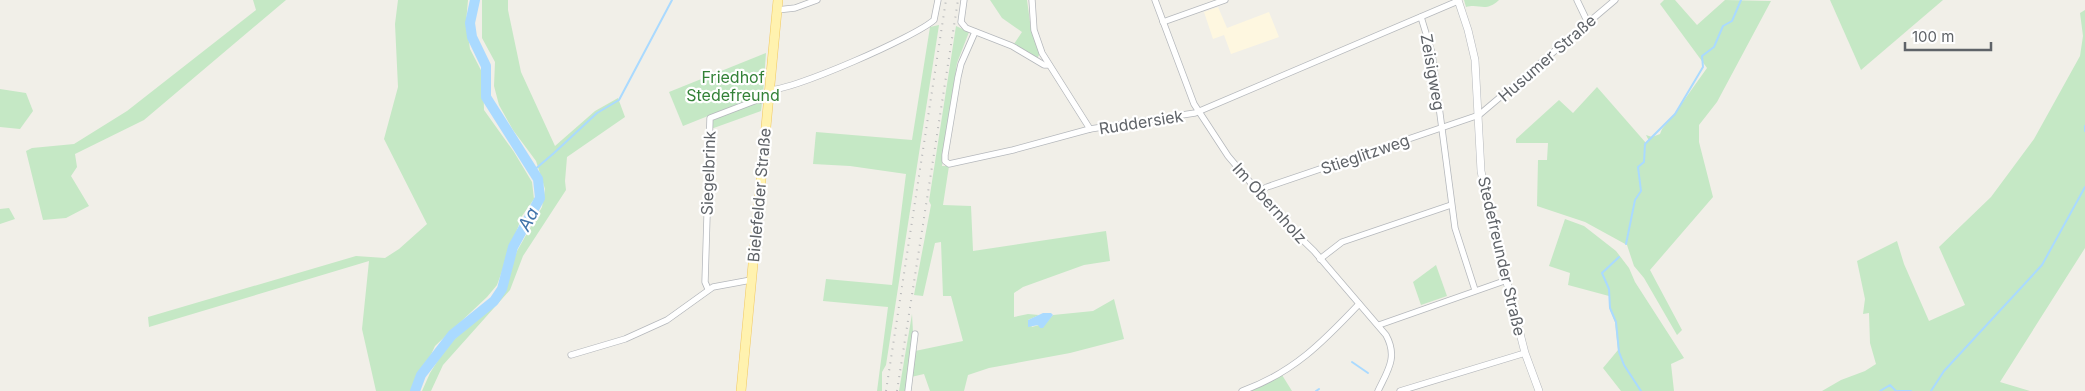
<svg xmlns="http://www.w3.org/2000/svg" width="2085" height="391" viewBox="0 0 2085 391" font-family="Inter,sans-serif">
  <rect width="100%" height="100%" fill="#f1efe8"/>
  <!-- commercial -->
  <path fill="#fef7e0" d="M1218,7L1227,28L1269,12L1279,37L1231,54L1224,35L1213,39L1204,12Z"/>
  <!-- green -->
  <g fill="#c5e8c5">
    <path d="M253,0H286L144,120L75,154L77,167L71,176L89,206L66,218L43,220L26,151L32,148L74,144L127,111L256,10Z"/>
    <path d="M398,0H468L466,22L470,49L483,74L484,110L514,152L532,182L534,199L522,216L497,285L487,297L435,346L414,391H376L362,329L369,261L149,327L148,317L356,256L385,258L399,249L427,224L384,139L398,87L395,24Z"/>
    <path d="M482,0H508V10L521,72L555,146L595,111L618,98L625,117L567,157L565,181L566,190L523,256L510,290L443,365L431,391H422L430,373L447,346L501,296L517,251L542,207L545,189L536,161L513,130L499,105L494,86L495,62L482,38Z"/>
    <path d="M990,0H1027L1031,29L1040,53L1037,59L1014,44L1022,32L1002,18Z"/>
    <path d="M1464,0H1499C1485,13 1480,3 1466,7Z"/>
    <path d="M1664,0H1675L1697,25L1725,0L1771,1L1717,102L1699,125V142L1713,197L1650,270L1682,330L1677,335L1644,278L1634,266L1627,245L1585,222L1537,206L1538,160H1547L1548,143H1516V139L1559,100L1573,113L1597,87L1646,143L1649,141L1646,135L1652,137L1660,134L1662,129L1675,113L1707,68L1660,4Z"/>
    <path d="M1830,0H1943L1861,70Z"/>
    <path d="M2085,10V248L2000,382L2030,391H1822L1841,380L1865,371L1876,364L1870,343L1869,313L1863,314L1865,299L1857,261L1897,241L1904,264L1929,321L1965,305L1939,247L1991,197L2034,139L2080,56L2083,36L2080,13Z"/>
    <path d="M939,25L886,365L882,372V391H877L888,307L823,301L826,279L892,285L906,174L850,166L813,164L816,132L912,140L930,27Z"/>
    <path d="M956,26L969,32L957,63L942,166H949L943,205L971,206L973,251L1106,231L1110,261L1084,265L1023,287L1014,293V317L1028,314L1039,315L1028,320L1032,327L1046,323L1053,315L1093,311L1114,299L1124,339L1070,353L989,368L968,375L964,391H930L924,374L911,377L915,351L963,341L951,296H943L941,242L935,243L923,296L914,295L931,205L929,201Z"/>
    <path d="M766,53L763,94L683,126L669,92Z"/>
    <path d="M0,89L26,93L33,111L20,129L0,127Z"/>
    <path d="M756,102L762,103L761,111L711,129V120Z"/>
    <path d="M9,208L15,219L0,224V209Z"/>
    <path d="M1565,219L1584,226L1616,251L1629,268L1635,282L1684,358L1671,364L1674,391H1621L1603,368L1618,350L1615,322L1610,310L1609,296L1568,285L1570,273L1549,266Z"/>
    <path d="M1436,265L1447,296L1421,305L1413,282Z"/>
    <path d="M912,314L913,332L906,391H899Z"/>
    <path d="M1282,375L1292,391H1249Z"/>
  </g>
  <!-- water -->
  <path fill="#aadaff" d="M1043,313H1051L1053,315L1043,328H1040L1038,325L1028,327V320Z"/>
  <g fill="none" stroke-linecap="round" stroke-linejoin="round">
    <!-- stream -->
    <g stroke="#aadaff" stroke-width="2">
      <path d="M2085,126V131"/>
      <path d="M533,171L554,153L597,113L619,100L672,0"/>
      <path d="M1626,244L1635,200L1641,191L1638,167L1644,162L1645,144L1675,114L1703,67L1702,56L1714,47L1723,26L1732,21L1741,0"/>
      <path d="M1619,257L1602,273L1609,289L1610,308L1616,322L1619,352L1624,365L1641,391"/>
      <path d="M1352,362L1368,373"/>
      <path d="M1316,391L1319,389"/>
      <path d="M1880,391L1890,385L1896,391"/>
      <path d="M1898,391H1911"/>
      <path d="M1931,391L1944,371L2042,265L2085,187"/>
    </g>
    <!-- river -->
    <path stroke="#aadaff" stroke-width="10" d="M415,391L421,375L452,335L494,301L502,289L513,247L540,198L538,179L486,97V66L472,37L470,23L475,0"/>
    <!-- minor casing -->
    <g stroke="#b5b8bc" stroke-width="7">
      <g id="minor">
        <path d="M964,0L961,22L966,28L1012,46L1044,65H1049"/>
        <path d="M1032,0L1034,30L1042,53L1090,129"/>
        <path d="M1155,0L1194,104L1228,156L1283,221L1314,251L1386,335C1398,357 1388,370 1378,391"/>
        <path d="M1577,0L1588,23"/>
        <path d="M777,10L795,8L817,0"/>
        <path d="M1421,17L1432,53L1455,228L1475,290"/>
        <path d="M1163,22L1225,0"/>
        <path d="M975,32L961,64L958,77L945,155V161L949,164L1013,150L1090,129L1195,113L1458,1"/>
        <path d="M769,90C794,90 915,37 934,20L938,0"/>
        <path d="M1258,192L1267,187L1479,115L1615,0"/>
        <path d="M1320,259L1342,242L1451,205"/>
        <path d="M708,289L705,282L710,118L757,100H768"/>
        <path d="M1379,325L1507,280"/>
        <path d="M571,355L625,339L667,320L713,287L751,280"/>
        <path d="M908,391L915,334"/>
        <path d="M1242,391C1293,373 1323,342 1359,304"/>
        <path d="M1400,391L1525,353"/>
      </g>
    </g>
    <!-- tertiary casing -->
    <g stroke="#b5b8bc" stroke-width="8">
      <path id="tertiary" d="M1458,0L1468,30L1475,60L1481,171L1490,216L1525,353L1539,391"/>
    </g>
    <!-- primary casing -->
    <g stroke="#f2c960" stroke-width="10">
      <path id="primary" d="M741,391L778,0"/>
    </g>
    <!-- minor -->
    <use href="#minor" stroke="#fff" stroke-width="5.5"/>
    <!-- tertiary -->
    <use href="#tertiary" stroke="#fff" stroke-width="7"/>
    <!-- primary -->
    <use href="#primary" stroke="#fff2af" stroke-width="9"/>
    <!-- rail -->
    <g stroke="#b6b7b8" stroke-width="2" stroke-dasharray="1 6" stroke-linecap="butt">
      <path d="M886,391L946,0"/>
      <path d="M897,391L958,0"/>
    </g>
  </g>
  <g text-anchor="middle" dominant-baseline="central" stroke-width="4.5" stroke-linejoin="round" paint-order="stroke">
    <!-- street labels -->
    <g font-size="16" fill="#5f6368" stroke="#fff">
      <text transform="translate(1547 58) rotate(-41)">Husumer Straße</text>
      <text transform="translate(1433 72) rotate(80)">Zeisigweg</text>
      <text transform="translate(1141 122) rotate(-9)">Ruddersiek</text>
      <text transform="translate(1365 154) rotate(-19)">Stieglitzweg</text>
      <text transform="translate(708 173) rotate(-88)">Siegelbrink</text>
      <text transform="translate(759 195) rotate(-85)">Bielefelder Straße</text>
      <text transform="translate(1270 203) rotate(48)">Im Obernholz</text>
      <text transform="translate(1502 256) rotate(77)">Stedefreunder Straße</text>
    </g>
    <!-- park labels -->
    <g font-size="16" fill="#348238" stroke="#fff">
      <text x="733" y="77">Friedhof<tspan x="733" dy="18">Stedefreund</tspan></text>
    </g>
    <!-- water labels -->
    <g font-size="18" font-style="italic" fill="#4174aa" stroke="#fff">
      <text transform="translate(528 219) rotate(-62)">Aa</text>
    </g>
  </g>
  <!-- scale -->
  <path d="M1905 42v8h86v-8" fill="none" stroke="#5f6368" stroke-width="2.5"/>
  <text x="1912" y="42" font-size="15" fill="#5f6368" stroke="#ffffff" stroke-width="4" paint-order="stroke">100 m</text>
</svg>
